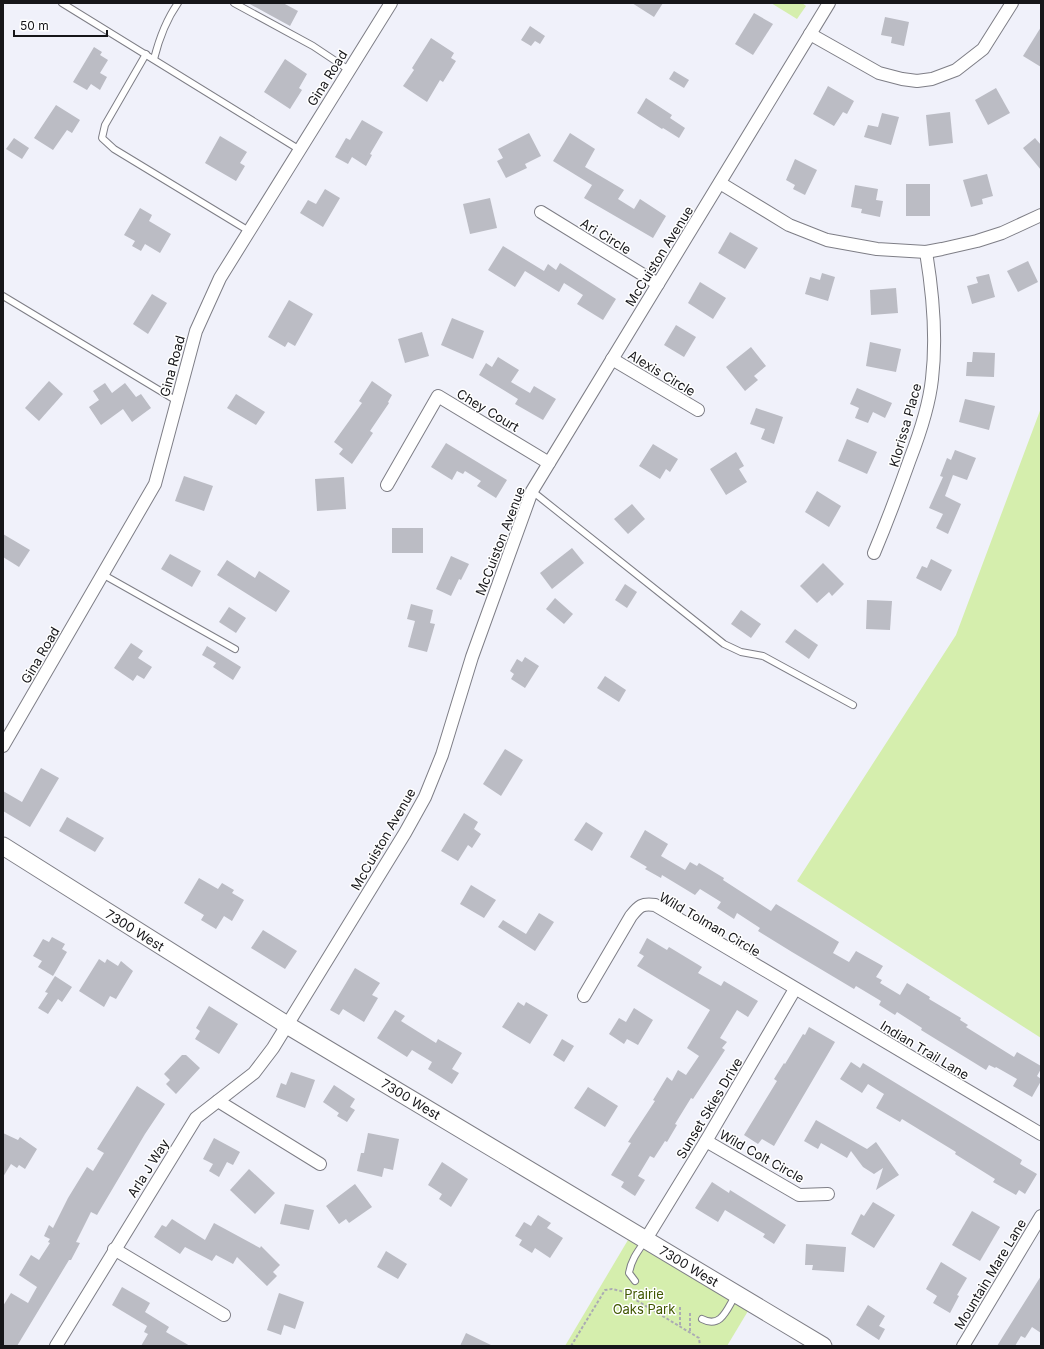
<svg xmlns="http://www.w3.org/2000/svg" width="1044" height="1349" viewBox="0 0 1044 1349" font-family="Inter,sans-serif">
  <rect width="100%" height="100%" fill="#f0f1fa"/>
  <!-- green -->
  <g fill="#d5eead">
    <path d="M771,3H802L806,6L797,19Z"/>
    <path d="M1041,408V1038L797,881L956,635Z"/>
    <path d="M628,1240L748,1311L727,1346H565Z"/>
  </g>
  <!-- building -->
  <g fill="#bbbcc4">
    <path d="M248,3H283L298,11L290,26Z"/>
    <path d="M632,3H663L654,17Z"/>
    <path d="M754,13L773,24L753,55L735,44Z"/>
    <path d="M885,17L909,22L904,46L891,43L892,37L881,35Z"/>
    <path d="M530,26L545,36L540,44L535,41L531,46L521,40Z"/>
    <path d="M1041,27V67L1023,56Z"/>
    <path d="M431,38L454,53L451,58L456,61L443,82L440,80L427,102L403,86L414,70L412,68Z"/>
    <path d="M94,47L102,52L100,55L108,60L100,73L107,77L100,90L91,84L87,90L73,82Z"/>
    <path d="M285,59L307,74L299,88L302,90L290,109L264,92Z"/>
    <path d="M674,71L689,80L684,88L669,79Z"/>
    <path d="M828,86L854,101L847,114L843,112L834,126L813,114Z"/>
    <path d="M996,88L1010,113L988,125L975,100Z"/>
    <path d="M646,98L672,115L670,118L685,128L679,138L663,128L662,129L637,113Z"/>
    <path d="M56,105L80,120L72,133L67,130L53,150L34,138Z"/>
    <path d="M950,112L953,143L929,146L926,115Z"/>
    <path d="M882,113L899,117L891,145L864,137L868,125L878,127Z"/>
    <path d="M362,120L383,132L370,154L372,155L366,166L352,157L348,164L335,157L346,138L350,140Z"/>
    <path d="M529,133L541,156L525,164L527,168L506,178L497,161L503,158L498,149Z"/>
    <path d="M570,133L595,149L585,167L624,190L618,199L634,209L640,199L666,216L653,238L584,198L592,185L553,161Z"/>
    <path d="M220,136L247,152L240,163L245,166L236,181L205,163Z"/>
    <path d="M14,138L29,148L22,159L6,149Z"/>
    <path d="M1035,138L1041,145V170L1023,148Z"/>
    <path d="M795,159L817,170L805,195L793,189L795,185L786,180Z"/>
    <path d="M987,174L993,196L982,199L983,204L971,207L963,180Z"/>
    <rect x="906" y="184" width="24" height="32"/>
    <path d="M855,185L878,189L876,200L883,201L880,217L861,213L862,209L851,207Z"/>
    <path d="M325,189L340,198L323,227L300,213L308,200L316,204Z"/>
    <path d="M490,198L497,228L470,234L463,204Z"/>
    <path d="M140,208L152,215L149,221L171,234L160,253L145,244L141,251L132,246L135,241L124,235Z"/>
    <path d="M730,232L758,248L745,269L718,253Z"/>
    <path d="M503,246L544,271L548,264L556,270L560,263L616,299L603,320L577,304L583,295L564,283L559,292L525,271L515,287L488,270Z"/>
    <path d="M1028,261L1038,282L1018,292L1007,271Z"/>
    <path d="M822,273L835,277L828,301L805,294L810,277L820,280Z"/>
    <path d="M989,274L995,297L972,304L967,286L978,283L976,277Z"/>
    <path d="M700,282L726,298L713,319L688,303Z"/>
    <path d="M896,288L898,313L871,315L870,290Z"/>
    <path d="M152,294L167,303L148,334L133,324Z"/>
    <path d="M289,300L313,314L295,346L288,342L285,347L268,337Z"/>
    <path d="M452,318L484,331L473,359L441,345Z"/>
    <path d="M676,325L696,337L684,357L664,345Z"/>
    <path d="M422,332L429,356L405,363L398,339Z"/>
    <path d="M870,342L901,349L896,372L866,366Z"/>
    <path d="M751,347L766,366L754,376L758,380L745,391L726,367Z"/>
    <path d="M973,352L995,353L994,377L966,376L967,362H972Z"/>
    <path d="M498,357L519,370L511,382L530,393L534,386L556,399L543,420L515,404L518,399L479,375L486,363L492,367Z"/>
    <path d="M49,381L63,394L39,421L25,408Z"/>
    <path d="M372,381L392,395L388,402L389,403L370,431L373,433L352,464L339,454L343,449L334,442L362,403L359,401Z"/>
    <path d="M105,383L112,393L125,383L136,397L141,394L151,408L132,422L123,409L101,425L89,407L99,400L93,391Z"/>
    <path d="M857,388L892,403L885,418L873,412L868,423L855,418L859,408L850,404Z"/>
    <path d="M236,394L265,412L256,425L227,408Z"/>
    <path d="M965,399L995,406L989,430L959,422Z"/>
    <path d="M756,408L783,417L774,444L761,439L765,429L750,424Z"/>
    <path d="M847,439L877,452L867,474L838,461Z"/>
    <path d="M446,443L507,480L496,498L477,486L481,481L465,471L463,474L457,471L452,480L431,467Z"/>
    <path d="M653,444L678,459L670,472L666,469L660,479L639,466Z"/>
    <path d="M955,450L976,458L967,480L953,475L945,496L961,504L948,534L936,528L943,514L929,508L943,477L940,476L947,458L951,460Z"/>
    <path d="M736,452L744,466L739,469L747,482L726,495L710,469Z"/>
    <path d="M184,476L213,486L204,511L175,501Z"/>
    <path d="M344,477L346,509L317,511L315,479Z"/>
    <path d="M817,491L841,506L829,527L805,512Z"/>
    <path d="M632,504L645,519L628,534L614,519Z"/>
    <rect x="392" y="528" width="31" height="25"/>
    <path d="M3,534L30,550L19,567L3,557Z"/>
    <path d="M572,548L584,563L552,589L540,573Z"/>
    <path d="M170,554L201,571L192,587L161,569Z"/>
    <path d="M451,556L469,564L461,580L459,579L451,596L436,589Z"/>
    <path d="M931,559L952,570L941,591L916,578L922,566L927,568Z"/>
    <path d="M227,560L255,578L259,571L290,591L276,612L217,575Z"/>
    <path d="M823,563L844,584L832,596L829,592L817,603L800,586Z"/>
    <path d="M625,584L637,592L627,608L615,600Z"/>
    <path d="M555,598L573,614L564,624L546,609Z"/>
    <path d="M867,600L892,601L890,630L866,629Z"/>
    <path d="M411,604L433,610L430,623L435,624L427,652L408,647L415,621L407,619Z"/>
    <path d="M229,607L246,618L236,633L219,622Z"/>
    <path d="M741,610L761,624L751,638L731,624Z"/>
    <path d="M795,629L818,645L809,659L785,642Z"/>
    <path d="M131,643L143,651L138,658L152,667L144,679L137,675L133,681L114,668Z"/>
    <path d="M207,646L241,667L233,680L213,667L216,663L202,655Z"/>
    <path d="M525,657L539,666L525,688L511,679L514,674L510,671L517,659L522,662Z"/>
    <path d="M605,676L626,690L619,702L597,688Z"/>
    <path d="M505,749L523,760L501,796L483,784Z"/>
    <path d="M41,768L59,778L30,827L3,811V791L22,802Z"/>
    <path d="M464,813L478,822L474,829L481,834L472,848L468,845L458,861L441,851Z"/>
    <path d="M67,817L104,838L95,852L59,831Z"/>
    <path d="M586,822L603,833L592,851L574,840Z"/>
    <path d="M645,830L668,844L661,856L685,870L690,862L697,866L699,863L724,878L723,880L771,911L776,904L839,942L833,953L849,962L856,951L883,966L876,977L882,980L880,983L900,995L907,983L930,997L929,999L961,1018L960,1020L968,1025L966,1027L1014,1057L1017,1052L1041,1066V1069L1037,1076L1041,1079V1081L1032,1097L1013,1086L1017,1079L996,1067L995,1068L989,1065L986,1070L921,1030L922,1028L897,1012L895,1015L879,1005L881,1001L856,986L854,989L792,952L758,931L760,928L737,913L734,919L717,908L721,902L700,889L695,895L662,875L661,878L645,869L647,867L630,857Z"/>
    <path d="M199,878L218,889L222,883L234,890L232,893L244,900L232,921L224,916L216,929L201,920L204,915L184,903Z"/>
    <path d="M471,885L496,900L484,918L460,904Z"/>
    <path d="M539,913L554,922L535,951L498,927L503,920L526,934Z"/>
    <path d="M263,930L297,951L285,969L251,948Z"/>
    <path d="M52,937L65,944L62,949L67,952L53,976L38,967L42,961L33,956L43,939L49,942Z"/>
    <path d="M647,938L667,950L669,947L702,967L698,973L721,986L724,981L758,1001L748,1017L737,1010L720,1038L727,1042L722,1048L725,1050L693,1099L691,1098L675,1124L677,1125L667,1142L665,1141L654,1158L650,1156L638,1176L645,1180L635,1196L621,1187L624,1182L611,1175L631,1143L628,1142L655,1101L653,1100L667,1077L672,1081L678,1070L686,1075L699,1056L687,1048L710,1010L637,966L644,956L639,953Z"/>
    <path d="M99,959L105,963L107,959L118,966L121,961L133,971L116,999L110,996L104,1007L79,991Z"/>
    <path d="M355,968L380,983L372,995L378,998L364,1022L343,1009L339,1015L330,1010Z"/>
    <path d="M55,976L72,987L62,1002L58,999L48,1014L38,1008L48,993L45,992Z"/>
    <path d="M518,1002L524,1006L526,1002L548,1015L530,1044L502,1027Z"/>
    <path d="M209,1006L238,1024L219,1054L195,1039L200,1031L196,1028Z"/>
    <path d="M634,1008L653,1020L638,1045L627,1039L624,1044L609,1034L619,1018L626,1022Z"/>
    <path d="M395,1010L405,1016L401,1021L436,1043L438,1039L462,1053L452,1069L459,1073L452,1084L428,1069L432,1062L412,1050L407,1057L377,1038Z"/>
    <path d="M809,1027L835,1042L774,1146L762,1139L758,1144L744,1135L777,1081L774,1079L784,1063L785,1064L803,1034L805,1035Z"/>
    <path d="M562,1039L574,1046L564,1062L553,1055Z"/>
    <path d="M182,1055H186L200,1068L176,1094L166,1084L170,1080L164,1074Z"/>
    <path d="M851,1062L860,1068L863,1063L1022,1160L1020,1164L1037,1174L1025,1194L1019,1190L1016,1195L993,1182L995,1179L955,1154L956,1152L902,1119L900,1122L876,1108L884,1094L868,1084L862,1093L840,1079Z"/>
    <path d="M291,1072L315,1080L305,1108L276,1097L281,1083L286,1085Z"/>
    <path d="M334,1085L355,1099L350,1107L355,1110L347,1122L337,1116L339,1113L323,1102Z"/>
    <path d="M137,1086L165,1104L145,1134L97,1215L91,1212L76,1242L80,1243L71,1260H69L17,1346H3V1306L11,1293L28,1303L37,1287L19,1275L31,1255L39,1260L50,1243L48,1242L50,1239L44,1236L49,1225L53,1228L68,1198L87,1167L93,1171L104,1153L97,1149Z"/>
    <path d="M588,1087L618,1106L605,1127L574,1108Z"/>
    <path d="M816,1120L867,1149L876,1142L899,1175L876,1190L883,1168L874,1174L863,1167L851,1151L847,1158L821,1143L818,1149L804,1141Z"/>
    <path d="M3,1133L18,1140L20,1137L37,1149L25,1169L19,1165L17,1168L11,1164L3,1177Z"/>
    <path d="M368,1133L399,1139L393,1170L384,1168L382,1177L357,1171L361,1153H364Z"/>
    <path d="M214,1138L240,1152L233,1165L227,1162L219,1177L209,1171L213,1164L203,1159Z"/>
    <path d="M442,1162L468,1179L451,1207L439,1199L442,1194L428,1185Z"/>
    <path d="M249,1169L275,1193L255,1214L230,1190Z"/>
    <path d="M712,1182L729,1193L730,1190L786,1225L774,1244L763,1237L765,1234L725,1210L718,1222L695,1208Z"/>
    <path d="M355,1184L372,1207L349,1223L346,1219L339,1224L326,1206Z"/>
    <path d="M873,1202L895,1215L874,1248L851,1234L861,1214L864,1216Z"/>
    <path d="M285,1204L314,1210L309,1230L280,1224Z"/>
    <path d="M972,1211L1000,1227L980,1261L952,1245Z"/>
    <path d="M538,1215L551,1223L547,1228L563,1238L550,1258L535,1248L532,1253L519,1245L522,1240L515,1236L524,1222L531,1226Z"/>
    <path d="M172,1219L205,1240L214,1223L260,1248L261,1246L280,1265L273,1272L277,1276L267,1286L237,1257L233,1264L216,1255L212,1261L185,1247L180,1254L154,1237L162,1225L166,1227Z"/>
    <path d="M806,1244L846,1247L844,1272L812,1270L813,1265H805Z"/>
    <path d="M386,1251L407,1264L398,1279L377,1267Z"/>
    <path d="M941,1262L967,1278L957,1295L959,1296L950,1313L933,1303L937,1296L926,1289Z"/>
    <path d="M1041,1276V1333L1032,1327L1025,1338L1021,1336L1015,1346H997Z"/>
    <path d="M122,1287L150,1303L145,1312L169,1327L166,1332L190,1346H141L148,1334L144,1332L147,1326L112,1305Z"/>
    <path d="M279,1293L304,1302L295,1329L284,1325L281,1335L267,1330Z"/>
    <path d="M868,1305L885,1316L879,1326L885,1329L879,1340L856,1325Z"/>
    <path d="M466,1333L493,1346H460Z"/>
  </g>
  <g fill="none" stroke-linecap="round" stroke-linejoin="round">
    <!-- lane casing -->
    <g stroke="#7e7e86" stroke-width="8">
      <g id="lane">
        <path d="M62,3L300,150"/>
        <path d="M234,3L313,46L349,70"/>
        <path d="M146,54L105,125L102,138L114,149L249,231"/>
        <path d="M154,59C159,39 166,20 178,3"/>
        <path d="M3,296L177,401"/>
        <path d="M532,491L724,644L741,652L763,656L853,705"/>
        <path d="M102,574L235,649"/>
        <path d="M635,1281L629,1273C631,1260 638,1251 645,1241"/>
        <path d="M702,1319C721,1329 727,1309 735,1296"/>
      </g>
    </g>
    <!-- street casing -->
    <g stroke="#7e7e86" stroke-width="14">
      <g id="street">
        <path d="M810,34L879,73L902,79L917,81L932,79L956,70L983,49L1012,3"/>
        <path d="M720,183L789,225L827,240L877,249L926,252L942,249L977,241L1002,233L1041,215"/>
        <path d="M541,212L658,284"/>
        <path d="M612,359L698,410"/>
        <path d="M387,485L438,396L549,463"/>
        <path d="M874,553C887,522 899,490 910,459C920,433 929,407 932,379C937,337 933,294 926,252"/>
        <path d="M3,746L155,484L196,331L220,278L391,3"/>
        <path d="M584,996L631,916C639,906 642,903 655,905L1041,1134"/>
        <path d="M218,1101L320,1164"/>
        <path d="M706,1141L799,1195L828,1194"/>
        <path d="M646,1239L706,1141L795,989"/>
        <path d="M114,1249L224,1315"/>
        <path d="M56,1346L196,1118L254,1073L273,1048L405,833L425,797L442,755L472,657L532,491L829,3"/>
        <path d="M963,1346L1041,1216"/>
      </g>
    </g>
    <!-- secondary casing -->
    <g stroke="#7e7e86" stroke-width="19">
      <path id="secondary" d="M3,846L287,1025L823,1346"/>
    </g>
    <!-- path -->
    <g stroke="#ababb3" stroke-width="2" stroke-dasharray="3 2" stroke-linecap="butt">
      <path d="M680,1307V1326"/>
      <path d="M690,1313V1332"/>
      <path d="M571,1346L605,1290L612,1289L621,1291L699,1338L700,1346"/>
    </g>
    <!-- lane -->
    <use href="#lane" stroke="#fff" stroke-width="6"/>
    <!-- street -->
    <use href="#street" stroke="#fff" stroke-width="12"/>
    <!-- secondary -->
    <use href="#secondary" stroke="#fff" stroke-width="17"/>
  </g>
  <g text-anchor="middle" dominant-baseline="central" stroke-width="3" stroke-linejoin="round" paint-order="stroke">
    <!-- street labels -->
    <g font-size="13" fill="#161619" stroke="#fff">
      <text transform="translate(327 78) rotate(-58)">Gina Road</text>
      <text transform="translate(606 236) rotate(31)">Ari Circle</text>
      <text transform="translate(659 256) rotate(-58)">McCuiston Avenue</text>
      <text transform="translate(172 366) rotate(-75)">Gina Road</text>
      <text transform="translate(662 373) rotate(31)">Alexis Circle</text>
      <text transform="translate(488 410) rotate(31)">Chey Court</text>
      <text transform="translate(905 425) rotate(-74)">Klorissa Place</text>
      <text transform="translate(500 541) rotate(-69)">McCuiston Avenue</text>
      <text transform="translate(40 655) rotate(-60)">Gina Road</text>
      <text transform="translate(383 839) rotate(-60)">McCuiston Avenue</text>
      <text transform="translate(710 924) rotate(30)">Wild Tolman Circle</text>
      <text transform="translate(135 930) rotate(32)">7300 West</text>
      <text transform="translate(925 1050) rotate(31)">Indian Trail Lane</text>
      <text transform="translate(411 1099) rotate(31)">7300 West</text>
      <text transform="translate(709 1108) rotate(-59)">Sunset Skies Drive</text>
      <text transform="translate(762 1156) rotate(29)">Wild Colt Circle</text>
      <text transform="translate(148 1168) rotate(-58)">Arla J Way</text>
      <text transform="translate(689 1266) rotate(31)">7300 West</text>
      <text transform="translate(990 1274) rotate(-59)">Mountain Mare Lane</text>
    </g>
    <!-- park labels -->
    <g font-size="13" fill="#405700" stroke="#fff">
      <text x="644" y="1294">Prairie<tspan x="644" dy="15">Oaks Park</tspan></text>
    </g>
  </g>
  <!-- border -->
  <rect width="1044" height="1349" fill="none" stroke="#161619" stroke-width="8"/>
  <!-- scale -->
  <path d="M14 30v6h93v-6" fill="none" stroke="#161619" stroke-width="2"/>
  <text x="20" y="30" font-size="12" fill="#161619" stroke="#ffffff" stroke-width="3" paint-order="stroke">50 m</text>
</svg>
